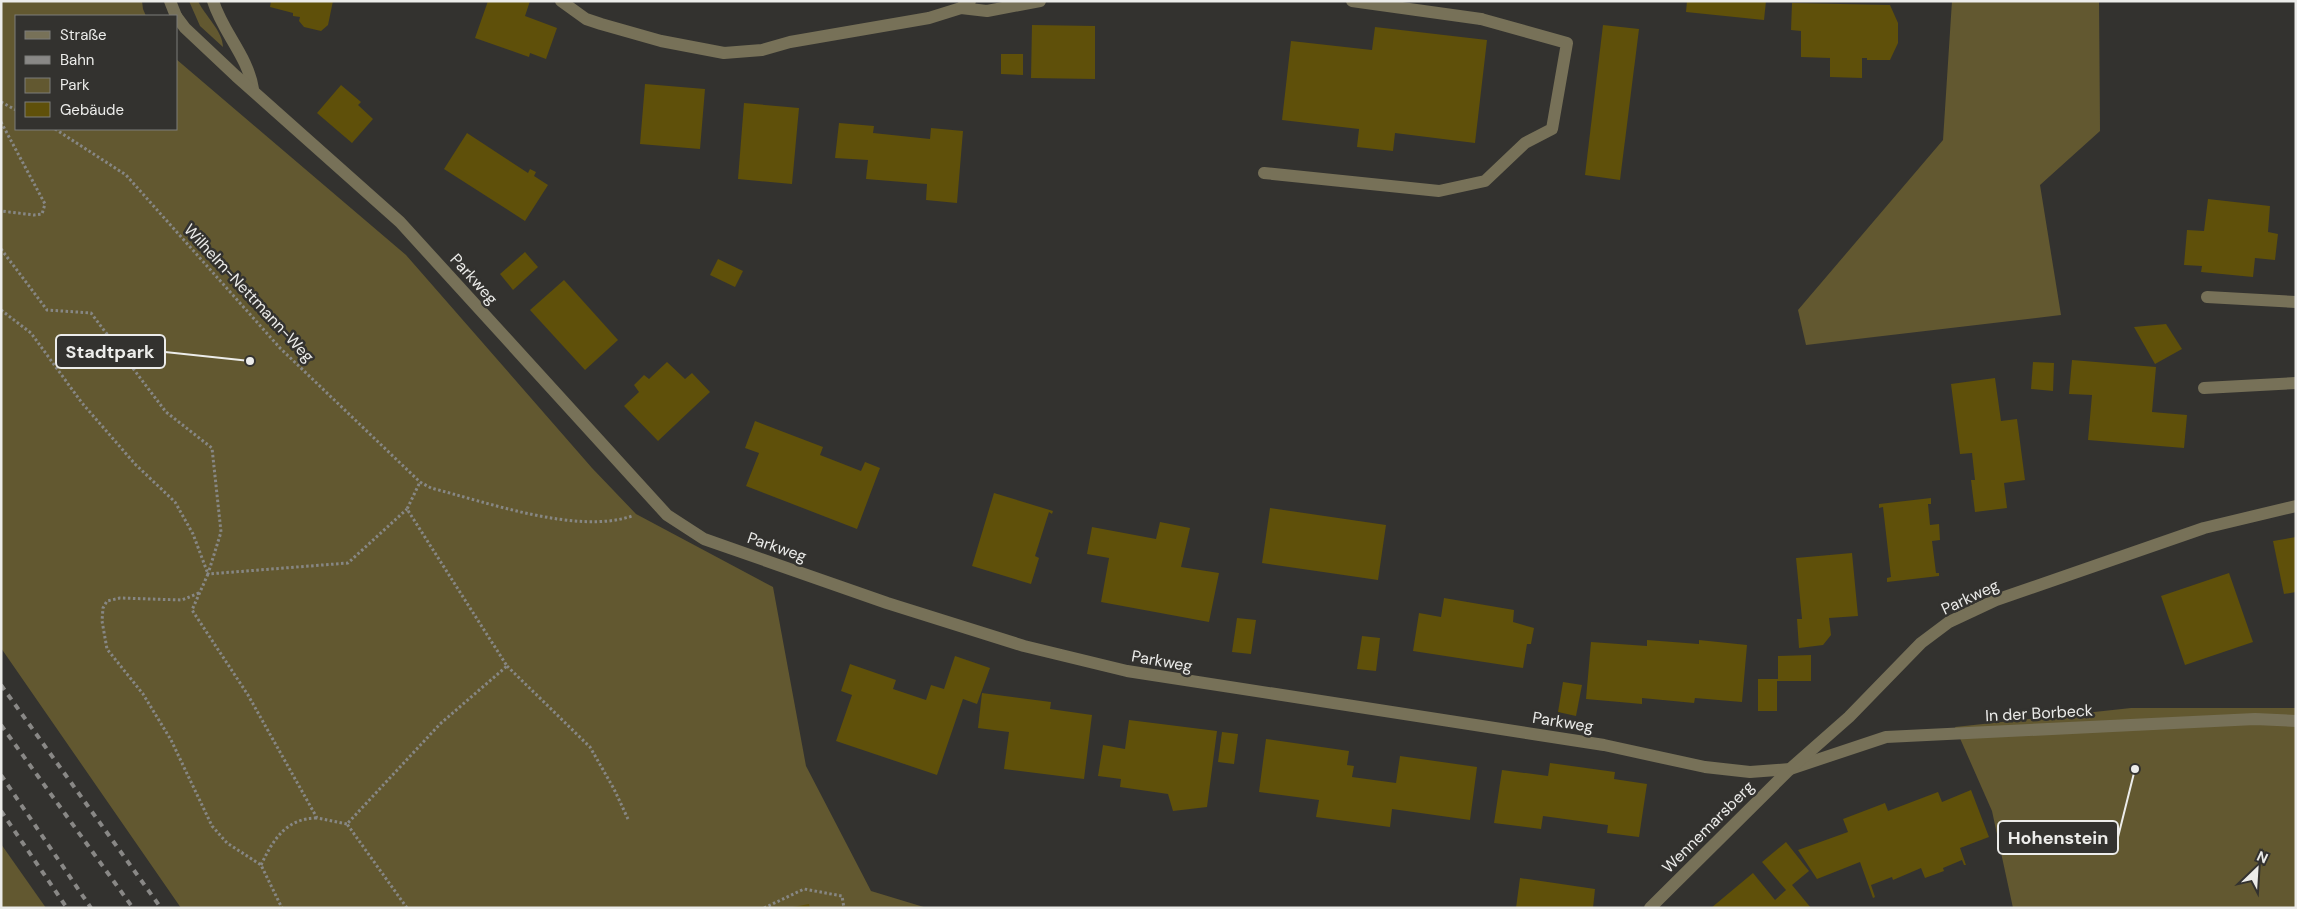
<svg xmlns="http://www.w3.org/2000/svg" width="2297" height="909" viewBox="0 0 2297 909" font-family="'DM Sans',sans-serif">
  <rect width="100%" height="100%" fill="#33322f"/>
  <!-- green -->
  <g fill="#625830">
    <path d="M1,1H142L143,9L146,16H16V129H176V59L406,255L592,468L636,514L773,587L806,766L871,891L927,908H181L1,648Z"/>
    <path d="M189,1H198C205,16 223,31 223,47L200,26Z"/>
    <path d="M1952,1H2099L2100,131L2040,185L2061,315L1806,345L1798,310L1943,140Z"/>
    <path d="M2131,708H2296V908H2013L1992,811L1955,727Z"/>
    <path d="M1,844L46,908H1Z"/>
  </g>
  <!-- building -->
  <g fill="#5f500a">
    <path d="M271,1H333L328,25L321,31L304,27L299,21L300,17L293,16V13L270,7Z"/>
    <path d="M488,1H530L525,16L557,28L546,59L530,53L529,57L475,38Z"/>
    <path d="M1687,1H1766L1764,20L1686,12Z"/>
    <path d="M1792,3L1890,5L1898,23V43L1890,60H1867V58H1862V78L1830,77V58L1801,57V31L1791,30Z"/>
    <path d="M1032,25L1095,26V79L1031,78Z"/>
    <path d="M1603,25L1639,29L1620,180L1585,175Z"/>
    <path d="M1375,27L1487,40L1475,143L1395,133L1393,151L1357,147L1359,129L1282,120L1291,41L1372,50Z"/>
    <path d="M1001,54H1023V75L1001,74Z"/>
    <path d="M645,84L705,89L700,149L640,144Z"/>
    <path d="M341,85L361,102L358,105L373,119L352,143L317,113Z"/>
    <path d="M744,103L799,108L792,184L738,179Z"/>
    <path d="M839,123L874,126L873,133L930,139L931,128L963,131L957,203L926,200L927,184L866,179L868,160L835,158Z"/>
    <path d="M467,133L528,173L530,169L536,172L534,176L548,185L525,221L444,169Z"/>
    <path d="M2208,199L2270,206L2268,232L2278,234L2275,260L2255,258L2253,277L2201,272L2202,266L2184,265L2187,230L2204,231Z"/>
    <path d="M525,252L538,267L513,290L500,274Z"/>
    <path d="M718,259L743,271L735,287L710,275Z"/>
    <path d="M564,280L618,340L585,370L530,310Z"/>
    <path d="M2166,324L2182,349L2155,364L2134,327Z"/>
    <path d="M2072,360L2156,367L2152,412L2187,415L2184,448L2088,440L2092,395L2069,394Z"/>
    <path d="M667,362L685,379L692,373L710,392L658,441L624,406L639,392L634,385L644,375L649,379Z"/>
    <path d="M2033,362L2054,363L2053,391L2031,389Z"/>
    <path d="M1995,378L2001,421L2017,419L2025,480L2004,483L2007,508L1975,512L1971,480H1975L1972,453L1960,454L1951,384Z"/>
    <path d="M755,421L823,447L820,455L861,471L865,462L880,468L857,529L746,486L759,453L745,448Z"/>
    <path d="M994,493L1053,511L1052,514L1049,512L1035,556L1039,558L1031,584L972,566Z"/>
    <path d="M1931,498V504H1928L1930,525L1939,524L1940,540L1932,541L1936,573H1939V576L1887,582V578L1891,577L1883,507L1879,508V504Z"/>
    <path d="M1270,508L1386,525L1378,580L1262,563Z"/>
    <path d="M1160,522L1190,528L1181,567L1219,573L1209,622L1101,602L1109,558L1087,554L1092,527L1156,539Z"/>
    <path d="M2296,537V592L2284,594L2273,541Z"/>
    <path d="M1852,553L1858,616L1829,618L1831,635L1823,645L1799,648L1797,619H1802L1796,558Z"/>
    <path d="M2229,573L2253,642L2185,665L2161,596Z"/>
    <path d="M1444,598L1514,610L1513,622L1534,628L1531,644H1527L1523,668L1413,651L1419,613L1441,617Z"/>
    <path d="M1237,618L1256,620L1251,654L1232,652Z"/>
    <path d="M1362,636L1380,638L1376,671L1357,669Z"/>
    <path d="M1647,640L1699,644V640L1747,645L1742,702L1695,698L1694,703L1642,698V704L1586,699L1591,642L1647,646Z"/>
    <path d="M1811,655V681H1777V711H1758V679H1778V656Z"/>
    <path d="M955,656L990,668L977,704L963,699L937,775L836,741L852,695L841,691L850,664L896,680L893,689L926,700L931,685L944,689Z"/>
    <path d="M1563,682L1582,685L1576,716L1558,712Z"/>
    <path d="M982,693L1051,702L1050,709L1092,715L1084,779L1004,769L1009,732L978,728Z"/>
    <path d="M1129,720L1217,731L1207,807L1173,811L1168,794L1120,787L1121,779L1098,776L1103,745L1125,749Z"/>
    <path d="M1222,732L1238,734L1234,764L1218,762Z"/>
    <path d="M1266,739L1349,751L1347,765L1354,766L1352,777L1396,783L1400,756L1477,767L1470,820L1392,809L1390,827L1316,817L1319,800L1259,792Z"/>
    <path d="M1550,763L1615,772L1614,779L1647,784L1639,837L1607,833L1608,825L1543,816L1541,829L1494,823L1502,770L1548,776Z"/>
    <path d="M1971,790L1989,837L1960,848L1966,865H1964L1962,860L1943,868L1944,871L1925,878L1921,868L1893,880L1892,877L1871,885L1875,897L1873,898L1860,862L1817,879L1798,850L1848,832L1843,819L1885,803L1888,811L1938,792L1942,802Z"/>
    <path d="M1786,842L1809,871L1792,885L1811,908H1711L1753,873L1775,900L1786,890L1762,862Z"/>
    <path d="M1520,878L1595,889L1593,908H1516Z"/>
    <path d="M809,904L810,908H793V907Z"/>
  </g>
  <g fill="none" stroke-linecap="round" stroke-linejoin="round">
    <!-- path -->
    <g stroke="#878784" stroke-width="3" stroke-dasharray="2.5 2.5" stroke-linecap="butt">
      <path d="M1,102L16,110"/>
      <path d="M1,122L45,204L42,214L34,215L1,211"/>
      <path d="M55,129L126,175L280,348L420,482L431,488C486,502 578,535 632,516"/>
      <path d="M1,249L47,310L91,313L166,412L212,448L221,532L208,574L348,563L407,509"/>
      <path d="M1,310L31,333L82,403L135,464L175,502L193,534L208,574L192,610L248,695L317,818L347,824"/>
      <path d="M199,593L182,600L120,598L107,601L103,608L102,621L107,649L143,694L171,740L212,826L227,843L261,865L282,908"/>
      <path d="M507,666L590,747L614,789L628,819"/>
      <path d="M261,865C273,840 286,818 317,818"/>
      <path d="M407,908L347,824L440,724L507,666L407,509L420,482"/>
      <path d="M764,908L804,889L842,896L844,908"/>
    </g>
    <!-- lane -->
    <g stroke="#777158" stroke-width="12">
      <path d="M1264,173L1439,191L1485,181L1525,143L1552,129L1567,43L1481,19"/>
      <path d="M2207,297L2296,302"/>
      <path d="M2204,388L2296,383"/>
    </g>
    <!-- street -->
    <g stroke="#777158" stroke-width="12">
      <path d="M170,1L176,16"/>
      <path d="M213,1C223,33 248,56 253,89"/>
      <path d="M561,1L586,19L601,24L661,41L724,53L762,50L790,42L929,18L961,8L970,1"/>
      <path d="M1352,1L1481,19"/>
      <path d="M961,8L987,11L1040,1"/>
      <path d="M176,16L185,28L236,76L400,222L667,515L704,539L887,603L1024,646L1127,671L1604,745L1705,767L1750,772L1790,769L1886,737L2255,719L2296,721"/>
      <path d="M1650,908L1790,769L1849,717L1921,643L1949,622L1996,600L2204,528L2296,506"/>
    </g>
    <!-- rail -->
    <g stroke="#898886" stroke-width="4" stroke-dasharray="6 6" stroke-linecap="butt">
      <path d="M1,685L161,908"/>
      <path d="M1,725L133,908"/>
      <path d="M1,775L91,908"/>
      <path d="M1,811L67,908"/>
    </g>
  </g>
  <g text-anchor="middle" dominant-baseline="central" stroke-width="5" stroke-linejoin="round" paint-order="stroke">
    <!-- street labels -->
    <g font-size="16" fill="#ececea" stroke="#33322f">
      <text transform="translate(474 279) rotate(48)">Parkweg</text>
      <text transform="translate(249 293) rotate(47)">Wilhelm-Nettmann-Weg</text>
      <text transform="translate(777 547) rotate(19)">Parkweg</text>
      <text transform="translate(1970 597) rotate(-25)">Parkweg</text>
      <text transform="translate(1162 661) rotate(10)">Parkweg</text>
      <text transform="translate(2039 713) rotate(-3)">In der Borbeck</text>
      <text transform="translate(1563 722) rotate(9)">Parkweg</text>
      <text transform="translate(1708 827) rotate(-45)">Wennemarsberg</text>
    </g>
  </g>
  <!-- callouts -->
  <path fill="none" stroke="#ececea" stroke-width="2" d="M250 361L165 352M2135 769L2118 837"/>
  <g fill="#ececea" stroke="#33322f" stroke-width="2">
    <circle cx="250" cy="361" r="5"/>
    <circle cx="2135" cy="769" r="5"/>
  </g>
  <g fill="#33322f" stroke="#ececea" stroke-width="2">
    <rect x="56" y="335" width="109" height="33" rx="5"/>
    <rect x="1998" y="821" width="120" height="33" rx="5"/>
  </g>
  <g font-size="18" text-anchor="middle" font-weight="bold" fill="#ececea">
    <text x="110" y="358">Stadtpark</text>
    <text x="2058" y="844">Hohenstein</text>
  </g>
  <!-- border -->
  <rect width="2297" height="909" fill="none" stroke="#ececea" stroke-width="5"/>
  <!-- legend -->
  <rect x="15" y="15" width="162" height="115" fill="#33322f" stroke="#7d7c7a"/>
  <rect x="25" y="31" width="25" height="8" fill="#777158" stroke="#7d7c7a"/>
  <text x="60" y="40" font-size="15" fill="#ececea">Straße</text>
  <rect x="25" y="56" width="25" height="8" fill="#898886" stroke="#7d7c7a"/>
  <text x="60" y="65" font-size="15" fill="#ececea">Bahn</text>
  <rect x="25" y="78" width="25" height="15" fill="#625830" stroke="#7d7c7a"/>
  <text x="60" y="90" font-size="15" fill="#ececea">Park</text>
  <rect x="25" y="102" width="25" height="15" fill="#5f500a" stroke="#7d7c7a"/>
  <text x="60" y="115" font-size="15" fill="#ececea">Gebäude</text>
  <!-- north arrow -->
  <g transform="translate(2257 869) rotate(25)" stroke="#33322f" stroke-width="4" paint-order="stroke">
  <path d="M0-4L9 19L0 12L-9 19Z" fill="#ececea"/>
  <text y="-8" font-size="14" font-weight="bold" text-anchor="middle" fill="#ececea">N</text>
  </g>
</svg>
